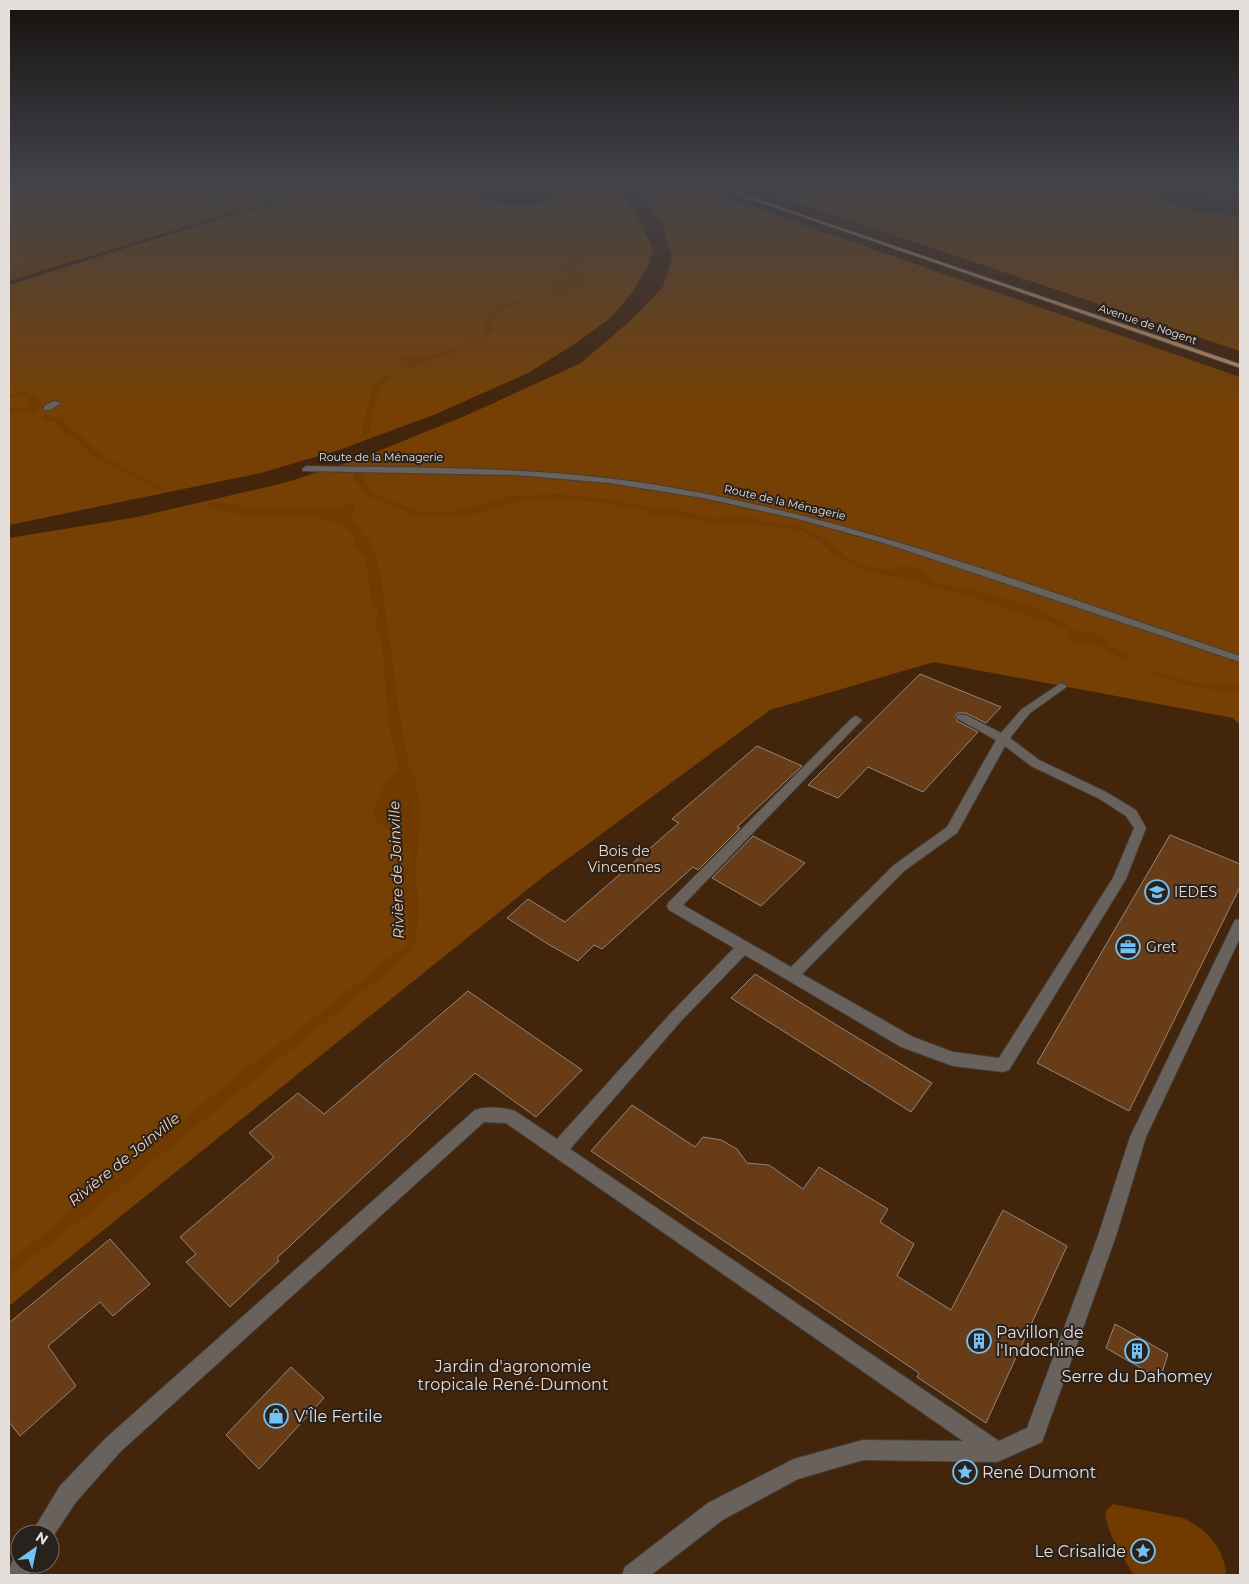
<svg xmlns="http://www.w3.org/2000/svg" width="1249" height="1584" viewBox="0 0 1249 1584" font-family="Montserrat,sans-serif">
  <rect width="100%" height="100%" fill="#28211c"/>
  <!-- green -->
  <path fill="#42250b" fill-rule="evenodd" d="M9,184H1240V1575H9ZM20,1534H50V1564H20Z"/>
  <!-- forest -->
  <g fill="#764004">
    <path d="M9,184H258L254,189L167,209L60,251L9,268Z"/>
    <path d="M404,184L465,185L481,198L502,204L536,205L556,193L555,184C567,184 595,181 605,184C628,190 642,229 653,248L649,264L632,293L609,319L573,345L528,373L436,414L339,450L261,473L9,525V285L225,217L320,195Z"/>
    <path d="M625,184H686L1240,377V725L1233,718L934,662L770,710L543,877L9,1306V538L137,517L284,483L359,459L467,415L581,363L631,320L663,287L672,258L664,227L644,198Z"/>
    <path d="M740,184H1146L1156,196L1193,211L1240,217V351Z"/>
    <path d="M1182,184H1240V194C1219,202 1202,194 1182,186Z"/>
  </g>
  <!-- water -->
  <g fill="#713b00">
    <path d="M258,184H400L307,196L230,213L9,281V268L60,251L167,209L253,189Z"/>
    <path d="M584,215L587,216L585,220L588,221L616,230L624,236L588,251L585,256L569,265L570,267L560,269L557,267L579,255L581,250L615,236L611,231L580,221L579,219Z"/>
    <path d="M573,268L586,277L587,282L565,293L526,300L549,293L556,283L575,275L570,269Z"/>
    <path d="M519,300L494,315L490,321L495,328L490,334L481,335L487,328L484,325L486,316L499,306Z"/>
    <path d="M482,339L481,341L409,368L404,367L399,361L406,356L435,355Z"/>
    <path d="M387,375L394,376L382,387L377,397L371,418V432L363,436L362,429L372,391L376,385Z"/>
    <path d="M26,392L37,394L41,404L37,407L38,410L33,412L29,409L20,413L9,412V408H27L31,402L27,396L9,397V394Z"/>
    <path d="M45,415L62,418L69,427L71,435L82,438L100,454L118,464L171,491L163,490L150,486L101,461L92,456L76,439L66,436L57,423L41,419Z"/>
    <path d="M354,474H360L369,489L376,495L421,512H452L510,496L559,494L606,499L643,506L678,510L714,519L743,514L766,522L791,524L817,533L847,557L866,566L893,570L902,566L909,567L919,570L935,582L984,592L1032,607L1049,615L1078,632H1095L1109,640L1108,645L1130,656L1123,660C1114,655 1104,646 1094,644C1084,642 1074,647 1067,637L1069,632L1064,628L1039,616L989,599L939,589L908,579L870,572L832,555L822,543L801,531L776,527L707,522L677,517L657,516L639,509L571,498L542,499L513,503L495,509L460,517H431L411,514L375,499L365,493L354,478Z"/>
    <path d="M213,502L271,510L330,509L354,503L355,507L350,518L364,536L370,540L380,572L400,718L409,765L412,775L415,779L421,810L415,875L419,909L414,948L381,977L74,1225L9,1276V1262L251,1064L299,1030L407,944L408,919L400,901L403,872L400,844L395,835L379,823L373,814L384,785L399,768L389,726L383,657L380,633L376,628L378,611L371,599L365,557L354,545L355,541L351,531C306,501 252,528 207,505Z"/>
    <path d="M1152,671L1195,683L1240,687V693L1198,688L1150,674Z"/>
    <path d="M1113,1504L1183,1518C1206,1528 1225,1549 1226,1575H1134C1125,1561 1103,1527 1106,1511Z"/>
  </g>
  <g fill="none" stroke-linecap="round" stroke-linejoin="round">
    <!-- stream -->
    <g fill="#713b00" fill-rule="evenodd">
      <path d="M537,297L539,299L509,305L507,304Z"/>
      <path d="M58,421H62L89,443V445H85L58,423Z"/>
      <path d="M966,591L1054,619L1055,621L1054,623H1048L964,594L962,593Z"/>
    </g>
  </g>
  <!-- building -->
  <g fill="#673c16" stroke="#8f8780">
    <path d="M920,674L1001,707L986,723L966,713H958L955,716L957,721L978,732L923,792L868,767L838,798L808,785Z"/>
    <path d="M757,746L802,766L737,827L740,828L698,870L693,867L602,949L594,945L578,961L548,944L507,918L528,899L565,922L679,823L672,819Z"/>
    <path d="M1170,835L1240,864V887L1129,1111L1037,1063Z"/>
    <path d="M753,836L805,863L761,906L712,878Z"/>
    <path d="M755,974L838,1026L932,1083L911,1112L731,998Z"/>
    <path d="M468,991L582,1070L536,1117L475,1073L277,1258L279,1261L230,1307L186,1262L196,1254L180,1237L274,1157L249,1133L298,1093L324,1114Z"/>
    <path d="M632,1105L695,1147L703,1137L721,1140L737,1149L747,1163L769,1165L803,1189L819,1167L888,1209L880,1222L914,1244L897,1276L951,1310L1003,1210L1067,1246L986,1423L917,1377L919,1373L591,1151Z"/>
    <path d="M110,1239L150,1284L113,1316L100,1302L48,1346L76,1386L20,1436L9,1422V1323Z"/>
    <path d="M1115,1324L1168,1354L1160,1379L1106,1348Z"/>
    <path d="M291,1367L324,1398L259,1469L226,1435Z"/>
  </g>
  <g fill="none" stroke-linecap="round" stroke-linejoin="round">
    <!-- service casing -->
    <g stroke="#433e39" stroke-width="2">
      <g id="service">
        <path d="M54,401L61,403L50,410H44V406Z"/>
        <path d="M306,466C424,468 541,466 657,485C858,518 1048,592 1240,656V662L884,543L794,518L703,498L609,483L515,475L303,471L302,469Z"/>
        <path d="M1061,683L1067,686L1065,688L1030,713L1010,738L1039,760L1106,792L1136,810L1146,828L1126,879L1009,1070L1003,1072L953,1066L901,1047L745,955L681,1021L570,1149L999,1441L1027,1428L1098,1236L1130,1137L1233,924L1235,920L1240,919V938L1146,1137L1116,1236L1042,1442L997,1462L863,1460L798,1479L724,1519L651,1575H622L625,1567L708,1503L794,1459L863,1440L963,1441L506,1123L484,1122L120,1452L76,1502L50,1541V1534H31L60,1486L106,1438L475,1110C486,1106 504,1107 515,1111L557,1139L671,1013L734,948L669,910L667,906L669,902L852,718L856,716L862,720L683,905L791,967L894,865L947,827L996,740L958,719L956,717L958,715H966L1001,733L1022,709ZM1005,746L1031,766L1098,798L1126,816L1134,828L1113,878L999,1058L953,1052L913,1037L802,974L904,871L957,833Z"/>
        <path d="M20,1554V1564H34L29,1575H9C9,1567 12,1558 20,1554Z"/>
      </g>
    </g>
    <!-- primary casing -->
    <g stroke="#433e39" stroke-width="2">
      <path id="primary" d="M707,184H713L1240,364V368Z"/>
    </g>
    <!-- service -->
    <use href="#service" fill="#69615b" fill-rule="evenodd"/>
    <!-- primary -->
    <use href="#primary" fill="#b8875d" fill-rule="evenodd"/>
  </g>
  <!-- sky -->
  <linearGradient id="sky" x2="0" y2="1"><stop stop-color="#16120f"/><stop offset="0.45" stop-color="#42434b"/><stop offset="1" stop-color="#42434b" stop-opacity="0"/></linearGradient>
  <rect width="1249" height="406" fill="url(#sky)"/>
  <!-- icons -->
  <defs>
    <g id="university-ring" transform="scale(1.25)"><circle r="9.5" fill="#28211c" stroke="#73c1f5" stroke-width="1.5"/><path d="M0-5L7-2L0 1L-7-2ZM-4 1L0 2.5L4 1V4Q0 6-4 4Z" fill="#73c1f5"/></g>
    <g id="office-ring" transform="scale(1.25)"><circle r="9.5" fill="#28211c" stroke="#73c1f5" stroke-width="1.5"/><path d="M-6-3h4V-5.5h4V-3h4V5H-6ZM-1-4.5V-3h2v-1.5ZM-6 0V1H6V0Z" fill="#73c1f5"/></g>
    <g id="building-ring" transform="scale(1.25)"><circle r="9.5" fill="#28211c" stroke="#73c1f5" stroke-width="1.5"/><path d="M-4-6H4V6H1V3H-1V6H-4ZM-2.5-4.3h1.7v1.8h-1.7ZM.8-4.3h1.7v1.8H.8ZM-2.5-1h1.7V.8h-1.7ZM.8-1h1.7V.8H.8Z" fill="#73c1f5"/></g>
    <g id="shop-ring" transform="scale(1.25)"><circle r="9.5" fill="#28211c" stroke="#73c1f5" stroke-width="1.5"/><path d="M-5-2.5h2.3a2.7 3.5 0 0 1 5.4 0H5L5.5 6h-11ZM-1.5-2.5h3a1.5 2.3 0 0 0-3 0Z" fill="#73c1f5"/></g>
    <g id="sight-ring" transform="scale(1.25)"><circle r="9.5" fill="#28211c" stroke="#73c1f5" stroke-width="1.5"/><path d="M0-6L1.8-2.2L6-1.7L2.9 1.2L3.7 5.4L0 3.3L-3.7 5.4L-2.9 1.2L-6-1.7L-1.8-2.2Z" fill="#73c1f5"/></g>
  </defs>
  <g fill-rule="evenodd">
    <use href="#university-ring" x="1157" y="892"/>
    <use href="#office-ring" x="1128" y="947"/>
    <use href="#building-ring" x="979" y="1341"/>
    <use href="#building-ring" x="1137" y="1351"/>
    <use href="#shop-ring" x="276" y="1416"/>
    <use href="#sight-ring" x="965" y="1472"/>
    <use href="#sight-ring" x="1143" y="1551"/>
  </g>
  <g text-anchor="middle" dominant-baseline="central" stroke-width="4" stroke-linejoin="round" paint-order="stroke">
    <!-- far-street labels -->
    <g font-size="11" fill="#e4dfdb" stroke="#28211c">
      <text transform="translate(1148 324) rotate(19)">Avenue de Nogent</text>
      <text x="381" y="457">Route de la Ménagerie</text>
      <text transform="translate(785 502) rotate(13)">Route de la Ménagerie</text>
    </g>
    <!-- park labels -->
    <g font-size="14" fill="#f9d7bd" stroke="#28211c">
      <text x="624" y="851">Bois de<tspan x="624" dy="16">Vincennes</tspan></text>
    </g>
    <!-- poi labels -->
    <g font-size="14" fill="#e4dfdb" stroke="#28211c" text-anchor="start">
      <text x="1174" y="892">IEDES</text>
      <text x="1146" y="947">Gret</text>
    </g>
    <!-- water labels -->
    <g font-size="15" font-style="italic" fill="#fad8be" stroke="#28211c">
      <text transform="translate(396 870) rotate(-92)">Rivière de Joinville</text>
      <text transform="translate(124 1159) rotate(-39)">Rivière de Joinville</text>
    </g>
    <!-- near-poi labels -->
    <g font-size="16" fill="#e4dfdb" stroke="#28211c" text-anchor="start">
      <text x="996" y="1332">Pavillon de<tspan x="996" dy="18">l'Indochine</tspan></text>
      <text x="1137" y="1376" text-anchor="middle">Serre du Dahomey</text>
      <text x="294" y="1416">V'Île Fertile</text>
      <text x="982" y="1472">René Dumont</text>
      <text x="1126" y="1551" text-anchor="end">Le Crisalide</text>
    </g>
    <!-- near-park labels -->
    <g font-size="16" fill="#f9d7bd" stroke="#28211c">
      <text x="513" y="1366">Jardin d'agronomie<tspan x="513" dy="18">tropicale René-Dumont</tspan></text>
    </g>
  </g>
  <!-- border -->
  <rect width="1249" height="1584" fill="none" stroke="#e4dfdb" stroke-width="20"/>
  <!-- north arrow -->
  <g transform="translate(35 1549) rotate(33)"><circle r="24" fill="#28211c" stroke="#736d68"/>
  <path d="M0-4L9 19L0 12L-9 19Z" fill="#73c1f5"/>
  <text y="-8" font-size="14" font-weight="bold" text-anchor="middle" fill="#e4dfdb">N</text>
  </g>
</svg>
